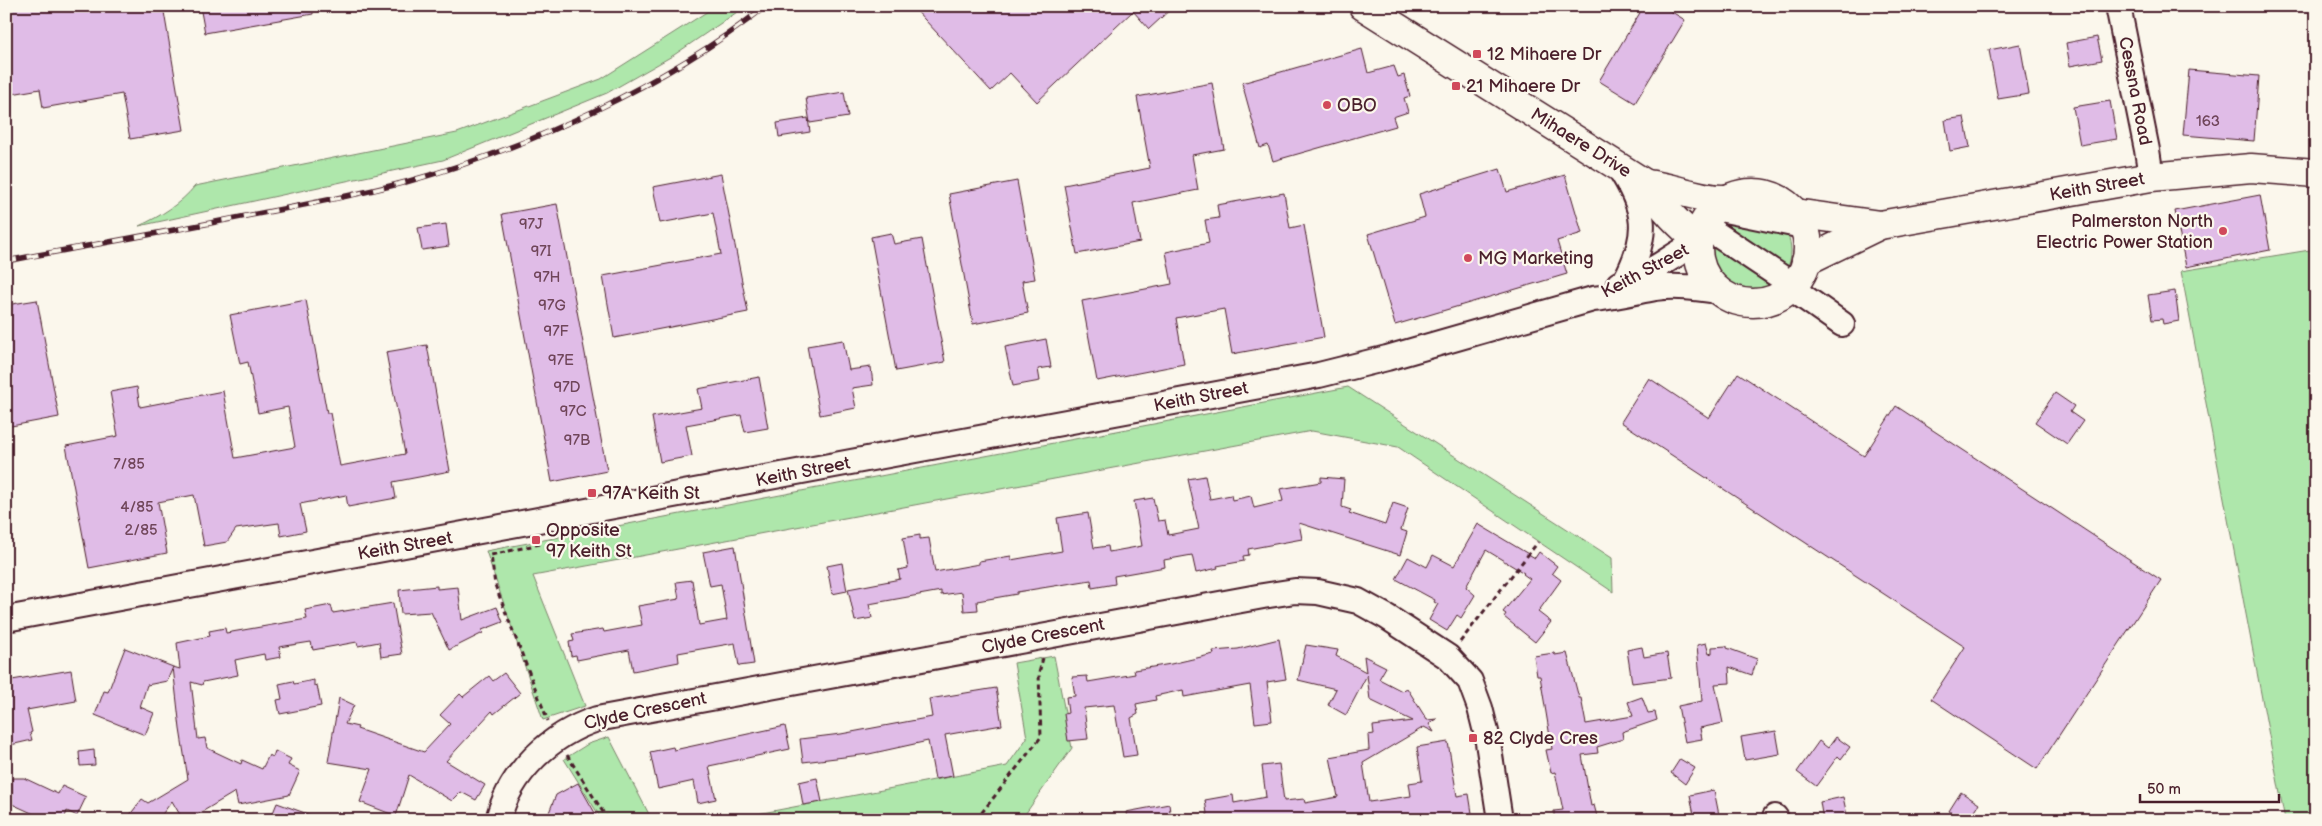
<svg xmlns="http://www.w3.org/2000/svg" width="2322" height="826" viewBox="0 0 2322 826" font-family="'Balsamiq Sans',sans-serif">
  <rect width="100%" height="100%" fill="#fbf7ec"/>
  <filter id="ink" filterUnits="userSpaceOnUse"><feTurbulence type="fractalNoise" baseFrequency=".02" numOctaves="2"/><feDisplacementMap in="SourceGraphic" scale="10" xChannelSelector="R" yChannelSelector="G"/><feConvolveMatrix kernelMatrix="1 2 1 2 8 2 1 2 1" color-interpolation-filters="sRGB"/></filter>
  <g filter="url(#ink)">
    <!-- green -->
    <g fill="#aee7ab" stroke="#7c836b">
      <path d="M716,6H746L674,55L607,93L443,160L139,226C161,216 180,204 195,186L457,133L601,79Z"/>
      <path d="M1725,218L1786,230C1793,246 1792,256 1787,271L1717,227Z"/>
      <path d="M1712,240L1774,283C1769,285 1764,288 1759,289C1730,296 1709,267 1712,240Z"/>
      <path d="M2316,249V820H2285L2181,271Z"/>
      <path d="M1348,387L1612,558L1613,592L1398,447L1312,431L533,576L585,706L543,720L486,551Z"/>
      <path d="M1054,656L1072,748L1021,820H726L1007,766L1027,738L1014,663Z"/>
      <path d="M609,737L652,820H602L564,759L588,744Z"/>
    </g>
    <!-- building -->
    <g fill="#e0bce7" stroke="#4a1f2b">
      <path d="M6,6H163L184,130L130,139L122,94L43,108L40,89L6,95Z"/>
      <path d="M200,6H313V14L205,33Z"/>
      <path d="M912,6H1174L1149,29L1133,11L1037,102L1010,73L991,91Z"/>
      <path d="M1644,6H1662L1685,20L1635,103L1599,81Z"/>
      <path d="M2097,37L2102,60L2070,66L2066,43Z"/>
      <path d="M2020,44L2029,94L1998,99L1989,50Z"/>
      <path d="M1362,49L1368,73L1394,66L1398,77L1404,75L1410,96L1404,98L1408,112L1393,117L1396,126L1273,161L1268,145L1260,148L1242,83Z"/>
      <path d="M2189,70L2259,76L2254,141L2183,135Z"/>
      <path d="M1212,83L1224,149L1192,155L1198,190L1133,203L1140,242L1077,254L1064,185L1150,168L1137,97Z"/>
      <path d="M844,92L848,117L810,123L806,98Z"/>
      <path d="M2110,101L2117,139L2080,145L2073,107Z"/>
      <path d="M1964,117L1970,147L1950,151L1945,120Z"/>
      <path d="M808,118L810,132L779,137L777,123Z"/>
      <path d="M1500,169L1507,192L1565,175L1582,233L1557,241L1567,274L1395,325L1368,234L1425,217L1419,194Z"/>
      <path d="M721,174L748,312L614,338L603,276L721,254L713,213L660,223L653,187Z"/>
      <path d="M1017,181L1035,279L1022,281L1028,313L973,324L949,194Z"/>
      <path d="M1284,193L1290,228L1304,225L1324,337L1232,354L1224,309L1176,318L1184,364L1097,381L1082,301L1172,284L1166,252L1209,243L1205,220L1219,218L1217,205Z"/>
      <path d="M2260,195L2270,250L2186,267L2175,211Z"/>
      <path d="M557,204L607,471L552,482L502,214Z"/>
      <path d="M446,224L449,246L422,250L418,228Z"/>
      <path d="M891,233L894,244L922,239L945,362L896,371L871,237Z"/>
      <path d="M2175,291L2179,321L2163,324L2162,319L2152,320L2148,295Z"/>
      <path d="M37,300L59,417L6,427V305Z"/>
      <path d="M306,300L327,413H330L340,466L405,454L386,352L427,345L450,471L393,482L396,498L348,507L346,495L300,504L306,531L281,536L279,523L236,529L227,542L204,546L194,495L158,502L167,553L89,568L66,446L118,436L110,392L137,387L140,407L223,391L235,458L295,447L288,407L258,413L248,362L240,364L230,315Z"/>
      <path d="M1046,339L1051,367L1038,369L1040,381L1013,386L1005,347Z"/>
      <path d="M843,340L849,370L871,367L873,385L852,388L856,408L820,415L807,346Z"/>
      <path d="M1738,373L1864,456L1896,406L2161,580L2037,769L1931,699L1965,647L1621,422L1649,378L1709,418Z"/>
      <path d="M759,377L768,428L745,432L741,415L686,425L692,456L660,462L652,417L702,408L698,389Z"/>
      <path d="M2055,393L2074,406L2070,412L2083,421L2067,444L2035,422Z"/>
      <path d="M1205,476L1210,499L1231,495L1232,500L1251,496L1254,508L1283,501L1280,489L1321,482V477L1344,479L1342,507L1351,510L1349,513L1385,525L1393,503L1408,508L1401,530L1407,532L1400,555L1299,523L1302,539L1248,549L1249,555L1243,556L1244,561L1217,566L1218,568L1196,573L1192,555L1164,560L1165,567L1114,576L1115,584L1092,588L1091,580L1017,592V594L977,601L978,610L964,611L962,592L941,595V591L869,604L872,618L855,621L848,589L900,579L898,570L908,568L903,538L920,535V539L929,538L935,572L979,564V561L1011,556V560L1062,551L1057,518L1088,513L1094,548L1108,546L1109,552L1142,546L1134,501L1153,498L1158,521L1165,520L1168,535L1199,529L1188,479Z"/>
      <path d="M1478,524L1535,558L1539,552L1557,566L1552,573L1561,580L1538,612L1551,622L1535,642L1504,617L1506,614L1503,612L1530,579L1523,574L1524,573L1486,550L1466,587L1475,595L1461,618L1457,615L1447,631L1429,620L1438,604L1434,602L1435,600L1396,579L1408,557L1427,567L1433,555L1454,566Z"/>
      <path d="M735,546L754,664L739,666L735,643L678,653L679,662L633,671L629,650L577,660L576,655L571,656L569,642L574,641L572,634L603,629L604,632L642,625L638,606L679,599L676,582L692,580L699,625L727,620L721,584L710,586L703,552Z"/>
      <path d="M842,563L847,591L832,594L827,566Z"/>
      <path d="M437,586V589L458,587L462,620L497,607L503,622L482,630L483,633L449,650L431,612L401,614L399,590Z"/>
      <path d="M393,603L402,654L381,657L379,642L358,646L357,642L313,650L311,642L279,647L281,657L265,660L264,654L235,660L238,675L203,682L202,685L191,682L198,739L205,738L207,748L241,764L242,760L262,769L269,755L273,757L275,751L291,759L288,765L300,771L289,795L238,805L235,792L190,819L189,816L183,820L172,801L158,820H126L142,799L148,803L188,779L180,729L173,667L180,669L177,643L210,636L209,631L225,628L226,633L307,619L305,610L331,605L333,613Z"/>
      <path d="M1279,639L1286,679L1267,682L1272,721L1255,723L1250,685L1184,697L1183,690L1155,696L1156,700L1136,704L1138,714L1131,718L1137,755L1123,757L1114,705L1084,708L1088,739L1068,741L1064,714L1068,713L1066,697L1075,696L1072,677L1087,676L1088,682L1135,674L1134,670L1171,664L1214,654L1213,651L1238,649Z"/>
      <path d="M1706,643L1709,654L1712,653V647L1727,646V648L1757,659L1752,675L1729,667L1730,683L1715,684L1723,723L1700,728L1702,739L1685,742L1678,706L1702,701L1697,645Z"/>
      <path d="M1306,645L1338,650L1336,656L1366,672L1364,656L1386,667L1379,679L1402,691L1407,688L1427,720L1437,719L1429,724L1434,732L1424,727L1363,763L1369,802L1411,796L1409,783L1422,781L1417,747L1448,742L1457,796L1469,794L1472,813L1428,820H1208L1205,800L1233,795L1234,803L1266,797L1262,766L1279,764L1284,801L1304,799L1305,803L1338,797L1330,757L1369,750L1368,735L1374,734L1373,726L1413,721L1370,700L1367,675L1346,715L1328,705L1336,689L1298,680Z"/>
      <path d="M1642,647L1644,657L1667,653L1671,678L1632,683L1627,650Z"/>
      <path d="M125,648L173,667L167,681L147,685L140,707L154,713L145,735L95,715L104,691L108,692Z"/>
      <path d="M1554,653L1555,655L1567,653L1579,698H1581L1586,724L1633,716L1628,702L1642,697L1648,713L1655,712L1657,720L1622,732L1623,739L1597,747L1598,753L1582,755L1591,806L1594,805L1598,820H1554V811L1563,810L1555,772L1551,773L1546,750L1552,749L1540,676H1537L1534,656Z"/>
      <path d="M71,670L76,701L27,710L32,732L30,733L32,740L6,746V681Z"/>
      <path d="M504,673L520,693L494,714L492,711L446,761L485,785L476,800L461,792L452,801L409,775L396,816L360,802L372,769L328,762L339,698L354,705L345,724L358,727L357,729L424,752L450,724L440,715L460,694L463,697L489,676L493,681Z"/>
      <path d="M314,680V686L317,685L321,706L280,714L277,700L282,699L279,684L293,681L294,684Z"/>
      <path d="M996,688L1002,725L945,735L953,776L935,779L928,741L869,754L803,762L800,739L841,734L932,717L929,699Z"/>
      <path d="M785,726L790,749L709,766L716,799L698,803L694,781L658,789L650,752L673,747L674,750Z"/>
      <path d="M1776,731L1780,754L1745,760L1741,737Z"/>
      <path d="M1836,737L1850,747L1841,759L1838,756L1816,786L1797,772L1819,741L1828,748Z"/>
      <path d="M94,750L95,765L80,766L79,752Z"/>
      <path d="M1680,759L1695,768L1685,784L1671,773Z"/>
      <path d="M12,778H24L58,794L62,786L86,797L77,816L67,811L64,820H47L12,804Z"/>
      <path d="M817,778L822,802L803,805L799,782Z"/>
      <path d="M578,783L599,820H560L548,815L556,795Z"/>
      <path d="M1714,790L1720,820H1695L1690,795Z"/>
      <path d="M1961,792L1979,804L1969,820H1962L1949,811Z"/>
      <path d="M1843,797L1848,820H1823L1820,802Z"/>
      <path d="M277,803L319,818L318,820H270Z"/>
      <path d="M1169,804L1171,820H1127L1126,812Z"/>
    </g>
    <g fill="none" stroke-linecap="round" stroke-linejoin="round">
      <!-- minor casing -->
      <g stroke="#4a1f2b" stroke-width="28">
        <g id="minor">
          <path d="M2118,6L2147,150L2151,177"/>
          <path d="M1618,166C1647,210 1650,234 1625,281"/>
          <path d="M1715,208L1803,226"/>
          <path d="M1703,225L1793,285"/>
          <path d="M1619,284C1627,280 1636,278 1644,274C1663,265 1678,251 1698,243"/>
          <path d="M1791,288L1842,324"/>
          <path d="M6,619L1319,375L1387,358L1593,299C1615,297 1634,292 1655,288C1676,285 1697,288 1717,291"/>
          <path d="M1775,817L1777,820"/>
          <path d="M498,820C510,772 551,734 597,719L1263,596L1295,591L1318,592L1358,601L1387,617L1448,657L1470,681L1480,708L1487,736L1500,820"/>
        </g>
      </g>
      <!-- major casing -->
      <g stroke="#4a1f2b" stroke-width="31">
        <g id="major">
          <path d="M1363,6L1646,184C1660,204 1678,225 1698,240"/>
          <path d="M1646,184C1674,187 1700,200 1727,199"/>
          <circle cx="1753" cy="248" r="55"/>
          <path d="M1795,213L1880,225"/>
          <path d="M1806,261L1880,225L2151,177L2251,168L2316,173"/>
        </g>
      </g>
      <!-- path -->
      <g stroke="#4a1f2b" stroke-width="3" stroke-dasharray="5 4" stroke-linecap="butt">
        <path d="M540,544L491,555L495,585L548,721"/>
        <path d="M1460,642L1538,542"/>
        <path d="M567,755L608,820"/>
        <path d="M976,820L1041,737L1039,673L1043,658"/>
      </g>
      <!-- minor -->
      <use href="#minor" stroke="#fbf7ec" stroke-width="24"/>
      <!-- major -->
      <use href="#major" stroke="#fbf7ec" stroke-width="28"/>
      <!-- rail casing -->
      <g stroke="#4a1f2b" stroke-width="5.5">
        <path id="rail" d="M6,261C86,246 167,232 246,216C300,206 353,196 406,182C529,148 665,85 766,6"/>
      </g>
      <!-- rail -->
      <use href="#rail" stroke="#fbf7ec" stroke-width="4" stroke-dasharray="11" stroke-linecap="butt"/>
    </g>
  </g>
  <!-- markers -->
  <g fill="#d1495b" stroke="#fbf7ec" stroke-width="2">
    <rect x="1472" y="49" width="10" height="10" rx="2.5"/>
    <rect x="1451" y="81" width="10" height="10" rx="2.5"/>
    <circle cx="1327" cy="105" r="5"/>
    <circle cx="2223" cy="231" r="5"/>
    <circle cx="1468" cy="258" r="5"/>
    <rect x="587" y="488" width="10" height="10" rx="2.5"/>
    <rect x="531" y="535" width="10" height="10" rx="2.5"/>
    <rect x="1468" y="733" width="10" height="10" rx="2.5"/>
  </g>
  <g text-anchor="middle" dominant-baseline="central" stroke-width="4.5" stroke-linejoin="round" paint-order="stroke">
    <!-- number labels -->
    <g font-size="15" fill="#70465a">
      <text x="2208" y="121">163</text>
      <text x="531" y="224">97J</text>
      <text x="541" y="251">97I</text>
      <text x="547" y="277">97H</text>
      <text x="552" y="305">97G</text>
      <text x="556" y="331">97F</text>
      <text x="561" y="360">97E</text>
      <text x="567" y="387">97D</text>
      <text x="573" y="411">97C</text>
      <text x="577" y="440">97B</text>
      <text x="129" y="464">7/85</text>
      <text x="137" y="507">4/85</text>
      <text x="141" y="530">2/85</text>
    </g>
    <!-- poi labels -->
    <g font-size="18" fill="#4a1f2b" stroke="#fbf7ec" text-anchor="start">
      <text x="1487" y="54">12 Mihaere Dr</text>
      <text x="1466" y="86">21 Mihaere Dr</text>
      <text x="1337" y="105">OBO</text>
      <text x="2213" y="221" text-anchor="end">Palmerston North<tspan x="2213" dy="21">Electric Power Station</tspan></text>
      <text x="1478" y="258">MG Marketing</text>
      <text x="602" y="493">97A Keith St</text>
      <text x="546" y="530">Opposite<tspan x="546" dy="21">97 Keith St</tspan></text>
      <text x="1483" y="738">82 Clyde Cres</text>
    </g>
    <!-- street labels -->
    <g font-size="18" fill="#4a1f2b" stroke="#fbf7ec">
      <text transform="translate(2135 91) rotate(79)">Cessna Road</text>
      <text transform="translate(1581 143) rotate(32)">Mihaere Drive</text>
      <text transform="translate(2097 187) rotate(-10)">Keith Street</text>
      <text transform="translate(1645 271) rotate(-28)">Keith Street</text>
      <text transform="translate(1201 397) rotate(-11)">Keith Street</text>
      <text transform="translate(803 472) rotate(-11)">Keith Street</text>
      <text transform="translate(405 546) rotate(-10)">Keith Street</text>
      <text transform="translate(1043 636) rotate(-11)">Clyde Crescent</text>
      <text transform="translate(645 711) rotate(-12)">Clyde Crescent</text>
    </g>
  </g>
  <!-- margin -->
  <rect width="2322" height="826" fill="none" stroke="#fbf7ec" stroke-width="25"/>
  <rect x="12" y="12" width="2297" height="801" fill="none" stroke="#4a1f2b" stroke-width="2" filter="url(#ink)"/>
  <!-- scale -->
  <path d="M2140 794v8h139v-8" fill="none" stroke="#4a1f2b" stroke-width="2.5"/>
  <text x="2147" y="794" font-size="15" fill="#4a1f2b" stroke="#fbf7ec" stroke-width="4" paint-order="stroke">50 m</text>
</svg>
